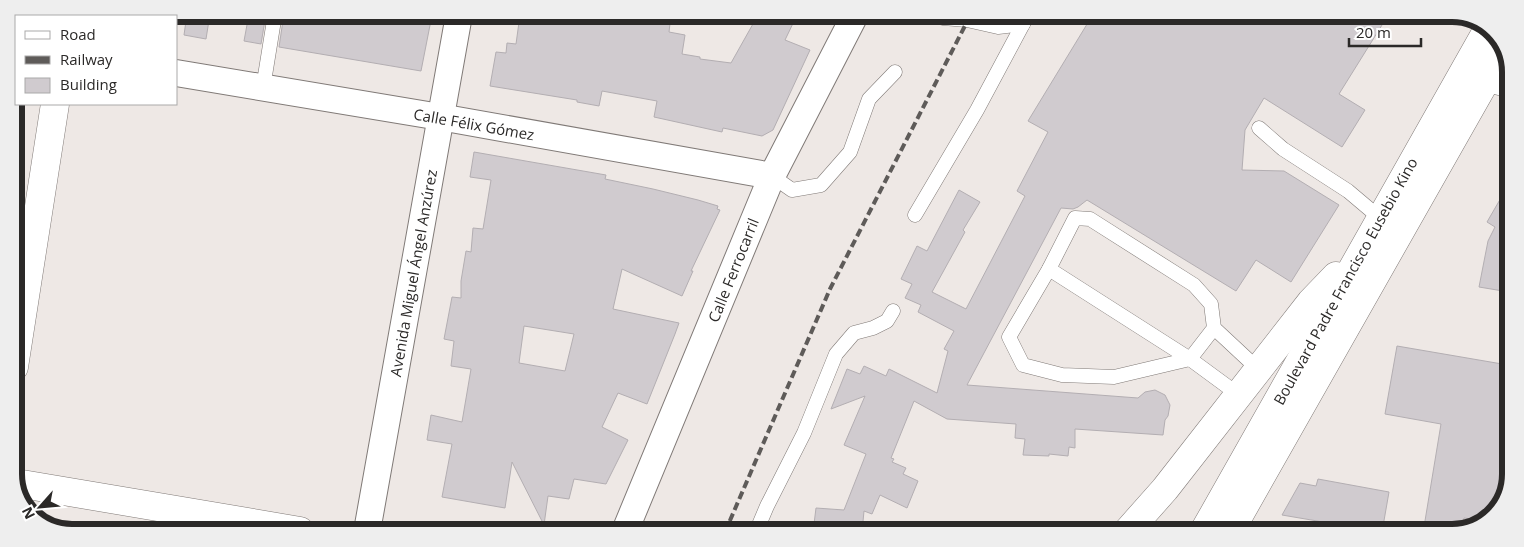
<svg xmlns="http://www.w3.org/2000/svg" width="1524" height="547" viewBox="0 0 1524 547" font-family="'Open Sans',sans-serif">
  <rect width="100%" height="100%" fill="#eee8e5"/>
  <!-- building -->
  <g fill="#d0cbcf" stroke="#b3aeb2" fill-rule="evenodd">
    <path d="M187,14H210L206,39L184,35Z"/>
    <path d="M249,14H266L261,44L244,41Z"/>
    <path d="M284,14L432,15L421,71L279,47Z"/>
    <path d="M520,15H671L669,32L685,35L682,54L700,57V59L731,63L758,15H797L785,40L810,50L773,130L762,136L723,128L722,132L654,117L657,101L602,91L599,106L577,102V100L490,86L496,52L506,53L507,43L516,44Z"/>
    <path d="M1092,16L1387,17L1339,94L1365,110L1342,147L1264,98L1245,130L1242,170L1284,171L1339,205L1291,282L1256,260L1236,291L1087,200L1078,207L1073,209L1061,208L967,385L1138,398L1145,392L1155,390L1165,395L1170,405L1168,416L1165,420L1163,435L1075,429V448L1069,447L1068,456L1049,454V456L1023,455L1025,439L1015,438L1016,424L947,419L914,401L891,458L894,459L892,462L906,468L903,474L918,481L907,508L880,495L872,514L864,511L862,532H818L814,524L816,508L844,510L866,454L844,445L865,396L831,409L847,369L860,374L864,366L886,376L889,369L937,393L948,351L944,349L954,331L918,312L921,305L905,298L912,284L901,279L917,246L927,251L959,190L980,202L963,230L965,232L932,292L966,309L1025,196L1017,191L1048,132L1028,121Z"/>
    <path d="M474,152L606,175L605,179L653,189L698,200L718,206L717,209L720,210L691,271H693L682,296L622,269L613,309L679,323L675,334L647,404L618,393L602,427L628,440L606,484L574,479L569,499L548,496L544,525L512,462L505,508L442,497L452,444L427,440L431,415L462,422L471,369L451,366L454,341L444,339L452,297L461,298V281L466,251L471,252L473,228L483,229L491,180L470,177ZM524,326L574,334L565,371L519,363Z"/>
    <path d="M1509,184V292L1479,287L1488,241L1495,227L1487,222Z"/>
    <path d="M1397,346L1508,365L1507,493L1487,521L1464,518L1462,530L1452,533H1423L1441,424L1385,414Z"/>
    <path d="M1318,479L1389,492L1382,532L1282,515L1300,483L1316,486Z"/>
  </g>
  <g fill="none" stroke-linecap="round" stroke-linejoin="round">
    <!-- service casing -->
    <g stroke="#807a77" stroke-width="15">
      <g id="service">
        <path d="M934,16L943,18L967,20L998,27L1023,24L1026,18"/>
        <path d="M1480,83L1510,91"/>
        <path d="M263,88L275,14"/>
        <path d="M1259,128L1283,149L1348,191L1380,218"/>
        <path d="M772,176L792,190L821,185L850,152L869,99L895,72"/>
        <path d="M915,215L977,110L1023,24"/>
        <path d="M1049,269L1190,359L1239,395"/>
        <path d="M1214,328L1190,359L1114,377L1062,375L1023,365L1009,337L1049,269L1075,218L1090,219L1194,285L1211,304L1214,328L1258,369"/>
        <path d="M756,532L767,506L804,433L836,354L854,333L873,328L887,321L893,311"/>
      </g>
    </g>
    <!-- minor casing -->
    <g stroke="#807a77" stroke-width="28">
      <g id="minor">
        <path d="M176,73L440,117L772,176"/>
        <path d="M367,531L459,15"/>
        <path d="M625,531L772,176L855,15"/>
      </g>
    </g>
    <!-- tertiary casing -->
    <g stroke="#807a77" stroke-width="29">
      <g id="tertiary">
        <path d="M70,16V15"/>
        <path d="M14,367L55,104"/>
        <path d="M16,483L300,531"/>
      </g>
    </g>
    <!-- secondary casing -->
    <g stroke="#807a77" stroke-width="29">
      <g id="secondary">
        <path d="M1126,533L1165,489L1311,302L1336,276"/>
        <path d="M1203,533L1488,29"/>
        <path d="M1229,533L1503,50"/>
      </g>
    </g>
    <!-- service -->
    <use href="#service" stroke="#fff" stroke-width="14"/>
    <!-- minor -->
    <use href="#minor" stroke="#fff" stroke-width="26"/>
    <!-- tertiary -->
    <use href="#tertiary" stroke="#fff" stroke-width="28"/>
    <!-- secondary -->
    <use href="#secondary" stroke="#fff" stroke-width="28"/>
    <!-- rail -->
    <path stroke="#5e5b59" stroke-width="4" stroke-dasharray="8 4" stroke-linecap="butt" d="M725,532L830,289L970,16"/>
  </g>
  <g text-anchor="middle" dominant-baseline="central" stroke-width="4.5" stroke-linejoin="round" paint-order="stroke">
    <!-- street labels -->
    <g font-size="15" fill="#2b2928" stroke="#fff">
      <text transform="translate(474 124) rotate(10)">Calle Félix Gómez</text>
      <text transform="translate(733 270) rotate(-68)">Calle Ferrocarril</text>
      <text transform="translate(413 273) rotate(-80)">Avenida Miguel Ángel Anzúrez</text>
      <text transform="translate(1345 281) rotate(-61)">Boulevard Padre Francisco Eusebio Kino</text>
    </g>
  </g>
  <!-- crop -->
  <path d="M0 0H1524V547H0ZM72 22H1452A50 50 0 0 1 1502 72V474A50 50 0 0 1 1452 524H72A50 50 0 0 1 22 474V72A50 50 0 0 1 72 22Z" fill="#eee" fill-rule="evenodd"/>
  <path fill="none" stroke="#2b2928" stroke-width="6" d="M72 22H1452A50 50 0 0 1 1502 72V474A50 50 0 0 1 1452 524H72A50 50 0 0 1 22 474V72A50 50 0 0 1 72 22Z"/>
  <!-- legend -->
  <rect x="15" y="15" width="162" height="90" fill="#ffffff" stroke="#aaa9a9"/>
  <rect x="25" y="31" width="25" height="8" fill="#ffffff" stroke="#aaa9a9"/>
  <text x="60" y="40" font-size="15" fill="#2b2928">Road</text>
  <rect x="25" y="56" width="25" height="8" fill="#5e5b59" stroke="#aaa9a9"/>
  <text x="60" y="65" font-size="15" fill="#2b2928">Railway</text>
  <rect x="25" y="78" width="25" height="15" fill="#d0cbcf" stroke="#aaa9a9"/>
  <text x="60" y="90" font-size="15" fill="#2b2928">Building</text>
  <!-- north arrow -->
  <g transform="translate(40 507) rotate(243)" stroke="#ffffff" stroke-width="4" paint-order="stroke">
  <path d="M0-4L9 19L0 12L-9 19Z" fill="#2b2928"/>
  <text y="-8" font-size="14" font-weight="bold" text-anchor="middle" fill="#2b2928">N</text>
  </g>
  <!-- scale -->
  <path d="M1349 38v8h72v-8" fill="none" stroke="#2b2928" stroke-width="2.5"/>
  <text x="1356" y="38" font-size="15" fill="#2b2928" stroke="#ffffff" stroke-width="4" paint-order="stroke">20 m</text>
</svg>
